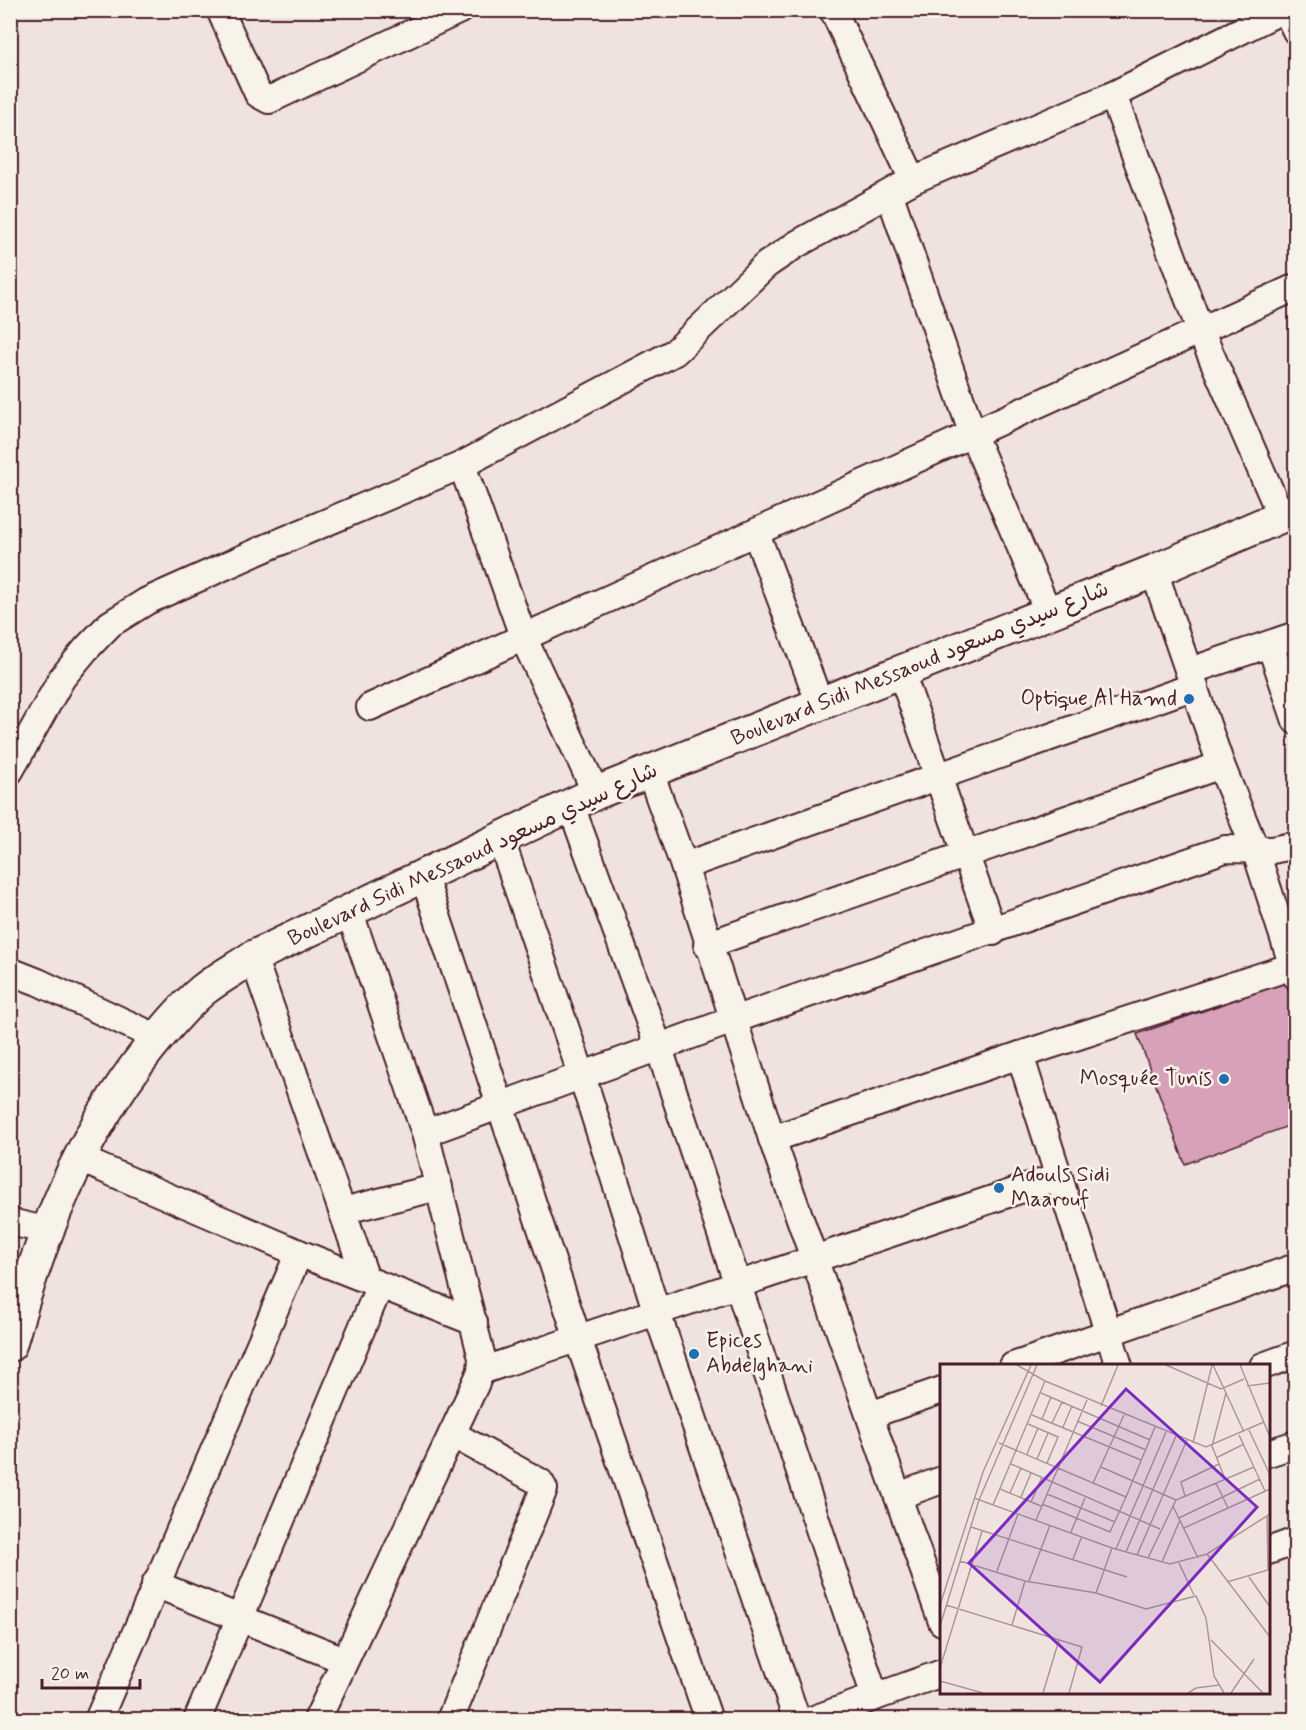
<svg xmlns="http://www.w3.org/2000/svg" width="1306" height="1730" viewBox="0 0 1306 1730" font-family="Mynerve,'Playpen Sans Arabic',sans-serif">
  <rect width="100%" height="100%" fill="#f0e3df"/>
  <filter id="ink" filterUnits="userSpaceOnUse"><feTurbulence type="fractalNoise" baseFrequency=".0167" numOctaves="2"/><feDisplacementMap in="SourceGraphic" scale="12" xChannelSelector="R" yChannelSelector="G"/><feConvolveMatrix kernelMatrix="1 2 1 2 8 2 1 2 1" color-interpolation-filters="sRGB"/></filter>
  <g filter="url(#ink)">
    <!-- building -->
    <path fill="#d6a1b9" stroke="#4a1f2b" stroke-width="1.5" d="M1286,982L1296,1011V1123L1185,1164L1137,1034Z"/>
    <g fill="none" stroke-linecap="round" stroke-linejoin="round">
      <!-- minor casing -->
      <g stroke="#4a1f2b" stroke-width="30">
        <g id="minor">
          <path d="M220,10L258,94L269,100L460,10"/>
          <path d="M833,10L913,180"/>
          <path d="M1286,10L1296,31"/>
          <path d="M1113,95L1200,330L1281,516"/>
          <path d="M890,195L973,435L1048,612"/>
          <path d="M462,465L524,639L596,793"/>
          <path d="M756,533L820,704"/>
          <path d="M1154,571L1221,765L1255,849L1296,976"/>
          <path d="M1270,644L1296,721"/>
          <path d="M1190,671L1296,635"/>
          <path d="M901,672L993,932"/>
          <path d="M370,707L1296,287"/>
          <path d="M10,771L62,678L86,649L110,624L147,601L268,547L462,465L675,352L766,265L797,244L913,180L1113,95L1282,10"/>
          <path d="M650,772L684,866"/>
          <path d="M571,806L659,1048L875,1697"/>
          <path d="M501,840L582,1076L657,1313L797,1720"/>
          <path d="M424,877L578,1339L709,1720"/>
          <path d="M707,945L1221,765"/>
          <path d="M253,957L366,1279"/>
          <path d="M10,971L38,982L158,1038"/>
          <path d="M1020,1055L772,1139L684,866L1195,686"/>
          <path d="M425,1133L733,1020L1225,849L1272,850L1296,845"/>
          <path d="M772,1139L942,1622"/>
          <path d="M78,1158L299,1253L474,1322"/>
          <path d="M342,1211L439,1187"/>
          <path d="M10,1222L45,1230"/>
          <path d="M1013,1366L1296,1267"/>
          <path d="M1119,1366L1020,1055L1296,965"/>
          <path d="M1263,1366L1296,1354"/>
          <path d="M481,1371L1058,1177"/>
          <path d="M870,1415L942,1390"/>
          <path d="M1268,1453L1296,1444"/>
          <path d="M898,1496L942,1480"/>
          <path d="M1268,1551L1296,1541"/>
          <path d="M155,1584L344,1660"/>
          <path d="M98,1720L299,1253"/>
          <path d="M197,1720L380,1285"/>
          <path d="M317,1720L475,1385L481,1371L482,1358L425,1133L350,913"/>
          <path d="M450,1720L544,1489L540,1482L452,1434"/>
          <path d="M811,1720L942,1673"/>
        </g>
      </g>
      <!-- tertiary casing -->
      <g stroke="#4a1f2b" stroke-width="36">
        <path id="tertiary" d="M10,1345C40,1238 79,1137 148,1050C165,1029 183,1007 203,990C218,978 237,968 253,957L596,793L1154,571L1296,510"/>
      </g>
      <!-- minor -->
      <use href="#minor" stroke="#f7f3e8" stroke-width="26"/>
      <!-- tertiary -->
      <use href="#tertiary" stroke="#f7f3e8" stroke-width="32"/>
    </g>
  </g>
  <!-- markers -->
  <g fill="#1f6fb2" stroke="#f7f3e8" stroke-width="2">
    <circle cx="1189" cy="699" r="6"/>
    <circle cx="1224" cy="1079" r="6"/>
    <circle cx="999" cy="1188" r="6"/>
    <circle cx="694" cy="1354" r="6"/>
  </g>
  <g text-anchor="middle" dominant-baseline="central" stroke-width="5" stroke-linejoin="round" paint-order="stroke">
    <!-- street labels -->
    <g font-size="22" fill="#4a1f2b" stroke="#f7f3e8">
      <text transform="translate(920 664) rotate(-22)">Boulevard Sidi Messaoud شارع سيدي مسعود</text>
      <text transform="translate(473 855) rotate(-25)">Boulevard Sidi Messaoud شارع سيدي مسعود</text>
    </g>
    <!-- poi labels -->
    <g font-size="22" fill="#4a1f2b" stroke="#f7f3e8" text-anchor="end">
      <text x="1177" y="699">Optique Al Hamd</text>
      <text x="1212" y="1079">Mosquée Tunis</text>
      <text x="1011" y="1175" text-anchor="start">Adouls Sidi<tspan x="1011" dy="25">Maarouf</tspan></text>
      <text x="706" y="1341" text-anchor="start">Epices<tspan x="706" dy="25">Abdelghani</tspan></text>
    </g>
  </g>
  <!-- overview -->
  <g transform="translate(940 1364)">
    <rect width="330" height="330" fill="#f0e3df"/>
    <path fill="none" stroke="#ae9597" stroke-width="1.5" d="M77,1L105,17L266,83L324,58M226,1L281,25L304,15M273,1L304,68M300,1L330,73M307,22L330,19M101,29L210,76M161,42L178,1M92,51L201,96M102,55L111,33M137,57L206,86M112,59L122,38M88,60L118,73L107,99M123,63L132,42M309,66L330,111M299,71L325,127M59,79L153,119L184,51M253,79L272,1M87,90L98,64M276,94L304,80M97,95L108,69M71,100L220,165M161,103L236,136M285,115L272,82L286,29M276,119L288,144M60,125L101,142M70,129L81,104M107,130L175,158M245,132L241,118L279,100M81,133L91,109M186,133L215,63M34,134L172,184L230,200L267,190L330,150M91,138L102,113M102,140L170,168L186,133L153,119M53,141L105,17M233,142L258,194M239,154L320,115M96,156L147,36M31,163L187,213M244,164L330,125M131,168L145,134M176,185L226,68M186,188L236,72M267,190L330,273M197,191L247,76M208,194L236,136L314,103M133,195L142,172M20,197L85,217L156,229L206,245L256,232L266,254L274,312L284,329M222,198L240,156M239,199L254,231M57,207L78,150M309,213L330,243M89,217L110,161M287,218L328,206L327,152M156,229L172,184M0,241L43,108L91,1M6,241L142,283L129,329M72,261L85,217M0,262L39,136L97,1M271,276L323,329M0,304L42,167M0,317L43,329M103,329L119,276M248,329L256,324L279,321M291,329L314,295"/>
    <path fill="#7b2cbf" fill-opacity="0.15" stroke="#7b2cbf" stroke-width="3" d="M186,25L317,143L160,318L29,199Z"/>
    <rect width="330" height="330" fill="none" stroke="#4a1f2b" stroke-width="3"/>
  </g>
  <!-- margin -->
  <rect width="1306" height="1730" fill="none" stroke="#f7f3e8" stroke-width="36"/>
  <rect x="18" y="18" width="1270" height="1694" fill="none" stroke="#4a1f2b" stroke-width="2" filter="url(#ink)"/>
  <!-- scale -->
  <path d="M42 1679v9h98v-9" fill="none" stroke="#4a1f2b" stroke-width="3"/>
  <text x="51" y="1679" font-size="18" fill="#4a1f2b" stroke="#f7f3e8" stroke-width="4.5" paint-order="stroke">20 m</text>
</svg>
